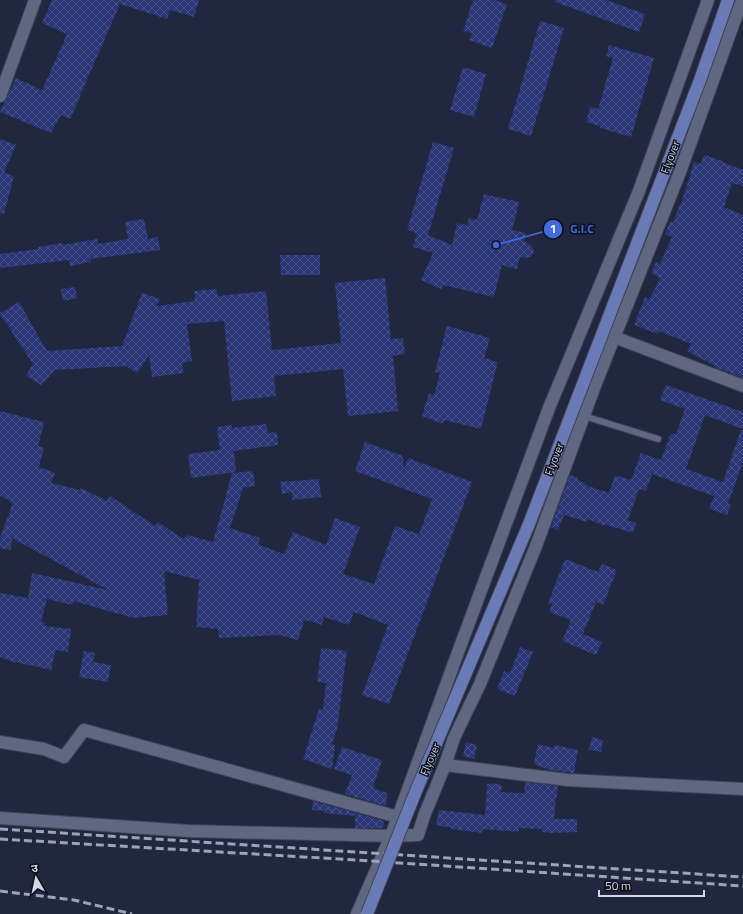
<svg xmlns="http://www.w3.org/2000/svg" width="743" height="914" viewBox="0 0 743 914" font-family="'Titillium Web','Noto Sans Devanagari',sans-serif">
  <defs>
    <pattern id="building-cross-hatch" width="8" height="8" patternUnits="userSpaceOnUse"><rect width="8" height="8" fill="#293575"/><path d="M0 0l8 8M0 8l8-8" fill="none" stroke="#475289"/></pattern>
  </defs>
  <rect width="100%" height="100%" fill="#20273e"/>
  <!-- building -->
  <g fill="url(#building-cross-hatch)">
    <path d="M52,0H199L194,17L170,10L167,19L120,4L70,119L61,115L51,133L0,112L16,78L42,90L67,34L42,23Z"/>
    <path d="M473,0H494L507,4L492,48L469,40L472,33L463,31Z"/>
    <path d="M555,0H606L645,14L639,32L555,2Z"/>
    <path d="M540,21L564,28L531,136L508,129Z"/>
    <path d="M609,45L654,58L631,137L600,128V126L586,122L590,107L598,109L613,58L606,56Z"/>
    <path d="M463,67L486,74L474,117L450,110Z"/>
    <path d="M0,139L16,145L4,173L14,176L4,214L0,213Z"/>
    <path d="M433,142L454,148L428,235L452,245L457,223L467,225L469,218L477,220L484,194L519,202L512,230L526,233L524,241L532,246L534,251L532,256L527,258L520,257L517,269L502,265L494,297L443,285L441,289L421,280L433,253L413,247L417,233L407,230Z"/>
    <path d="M704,155L722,161V162L743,170V186L732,183L724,207L743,215V378L715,367V366L687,351L691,344L659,331L658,334L634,325L645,297L650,299L660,278L651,273L656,262L660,264L672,237L665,234L670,222L673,223L680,204H681L694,162L701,164Z"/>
    <path d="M144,219L148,239L158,237L160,250L90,259L91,262L70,266L69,260L0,268V254L38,249V247L62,243L63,245L97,239L98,244L128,239L125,222Z"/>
    <path d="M280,255H320V275H281Z"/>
    <path d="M385,278L391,339L403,338L405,354L393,356L398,411L348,416L343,369L274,376L276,396L232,401L224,321L187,324L192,361L182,363L184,373L152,377L149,355L137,373L126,366L55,370L41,385L26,376L33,364L0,314V313L19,302L47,351L122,346L142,293L160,299L157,306L195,301L194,291L217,289L218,296L266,291L272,350L341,343L335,283Z"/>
    <path d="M75,287L77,298L63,301L61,289Z"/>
    <path d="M447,326L490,338L484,358L498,362L481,429L444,420L443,424L422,416L429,393L434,395L440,373L435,372Z"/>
    <path d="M666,385L743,412V429L705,415L686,469L723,482L741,430H743V462L728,504L731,505L727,515L709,509L714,496L652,474L646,491L639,489L628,520L636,523L633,533L604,524V526L588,519L587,522L564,515L558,530L551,527L570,475L578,478L577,480L586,483L585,485L609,493L615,475L631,480L641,453L661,460L671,433L676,434L685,409L660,400Z"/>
    <path d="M0,411L44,422L38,446L44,448L39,467L55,473L51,483L80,490L81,488L107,501L110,496L155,526L158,522L183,539L187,535L213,542L232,473L253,471L255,486L243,488L230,528L260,538L258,544L284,554L293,532L326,545L335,518L360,527L343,574L374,584L395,526L419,534L432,499L355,471L365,442L403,456L404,469L408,458L472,482L389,704L362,695L388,625L354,612L349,625L324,617L322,625L306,620V621H304L298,640L279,635L219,638L218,629L196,627L199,580L164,571L168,615L133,618L74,601L72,605L47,599L41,622L45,623V626L71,629L68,652L56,650L51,670L30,665V666L17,662L16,663L0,657V593L28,598L32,573L108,590L12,538L11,550L0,548V538L12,505V502L0,496Z"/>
    <path d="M266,424L268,433L277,432L278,445L234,451L236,472L191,478L188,454L220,450L217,427L232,425V428Z"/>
    <path d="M319,479L321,497L292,500V492L282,494L280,482Z"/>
    <path d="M565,559L598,572L602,564L617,570L603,605L596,602L583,634L602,642L596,655L562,641L571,620L549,612L552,604L548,603Z"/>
    <path d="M520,647L533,652L515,696L497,689L504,671L510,673Z"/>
    <path d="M321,648L347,651L337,729L332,744L335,745L332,769L303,759L319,709L323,710L326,683L317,682Z"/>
    <path d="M84,651L95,653L93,662L111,665L108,682L79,677Z"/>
    <path d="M592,737L603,740L601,752L589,750Z"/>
    <path d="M466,742L477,745L474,759L463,756Z"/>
    <path d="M538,744L554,748L555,745L578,750L574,773L550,770L534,764Z"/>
    <path d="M342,747L382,760L373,788L387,793L386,806L345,794L352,775L334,769Z"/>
    <path d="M525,782L558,786L557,797L556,796L554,819H577V832L553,833L542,832V829L519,828V832L483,829L482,833L452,829V828L436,825L439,810L485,815L487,784H491V783L502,785L501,792L524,793Z"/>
    <path d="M313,801L384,821L383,828H355V816L324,813L325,811L312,810Z"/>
  </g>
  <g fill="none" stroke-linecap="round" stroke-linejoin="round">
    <!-- lane casing -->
    <g stroke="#3e4357" stroke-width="8">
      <path id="lane" d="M584,416L658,439"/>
    </g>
    <!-- street casing -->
    <g stroke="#3e4357" stroke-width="14">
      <g id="street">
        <path d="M0,96L35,0"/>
        <path d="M614,337L743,386"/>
        <path d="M0,742L44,749L64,757L84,730L398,817"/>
        <path d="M445,765L568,780L743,789"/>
        <path d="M0,818L189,831L391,836L418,835L424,816L445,765L454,738L480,684L536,546L596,383L680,172L742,0"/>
        <path d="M357,914L391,836L457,655L549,408L639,191L708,0"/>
      </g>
    </g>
    <!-- lane -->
    <use href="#lane" stroke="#5f6781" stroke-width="6"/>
    <!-- street -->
    <use href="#street" stroke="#5f6781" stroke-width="12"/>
    <!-- rail -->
    <g stroke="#9ea3b5" stroke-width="3" stroke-dasharray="8 4" stroke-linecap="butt">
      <path d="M0,829L743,877"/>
      <path d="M0,839L356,860L743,886"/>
      <path d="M0,891L74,900L132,914"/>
    </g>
    <!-- primary-bridge casing -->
    <g stroke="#3e4357" stroke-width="14" stroke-linecap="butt">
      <path id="primary-bridge" d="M367,914L416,791L529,524L700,80L728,0"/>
    </g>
    <!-- primary-bridge -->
    <use href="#primary-bridge" stroke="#6a7ab5" stroke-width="12"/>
  </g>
  <g text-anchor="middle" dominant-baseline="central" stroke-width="3" stroke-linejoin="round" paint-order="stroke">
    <!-- street labels -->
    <g font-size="11" fill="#d3d8e7" stroke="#0d101b">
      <text transform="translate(670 157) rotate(-69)">Flyover</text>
      <text transform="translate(554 459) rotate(-69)">Flyover</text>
      <text transform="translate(430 759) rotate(-67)">Flyover</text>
    </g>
  </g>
  <!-- callouts -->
  <path fill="none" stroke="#416adb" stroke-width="1.5" d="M496 245L553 229"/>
  <g fill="#416adb" stroke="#0d101b" stroke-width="1.5">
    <circle cx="496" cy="245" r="4"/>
    <circle cx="553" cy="229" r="10"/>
  </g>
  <g font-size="12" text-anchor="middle" font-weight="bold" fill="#fff">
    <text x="553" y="233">1</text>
  </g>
  <g font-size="12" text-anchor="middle" font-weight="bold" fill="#416adb" stroke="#0d101b" stroke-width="3" stroke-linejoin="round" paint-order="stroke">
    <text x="582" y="233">G.I.C</text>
  </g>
  <!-- north arrow -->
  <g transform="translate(36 878) rotate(351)" stroke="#0d101b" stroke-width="3" paint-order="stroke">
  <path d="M0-3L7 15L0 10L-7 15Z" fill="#d3d8e7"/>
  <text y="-6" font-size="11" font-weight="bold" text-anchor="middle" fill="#d3d8e7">उ</text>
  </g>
  <!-- scale -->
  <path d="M599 890v6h105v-6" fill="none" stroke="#d3d8e7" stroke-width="2"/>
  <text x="605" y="890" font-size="12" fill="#d3d8e7" stroke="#0d101b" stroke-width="3" paint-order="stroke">50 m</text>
</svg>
